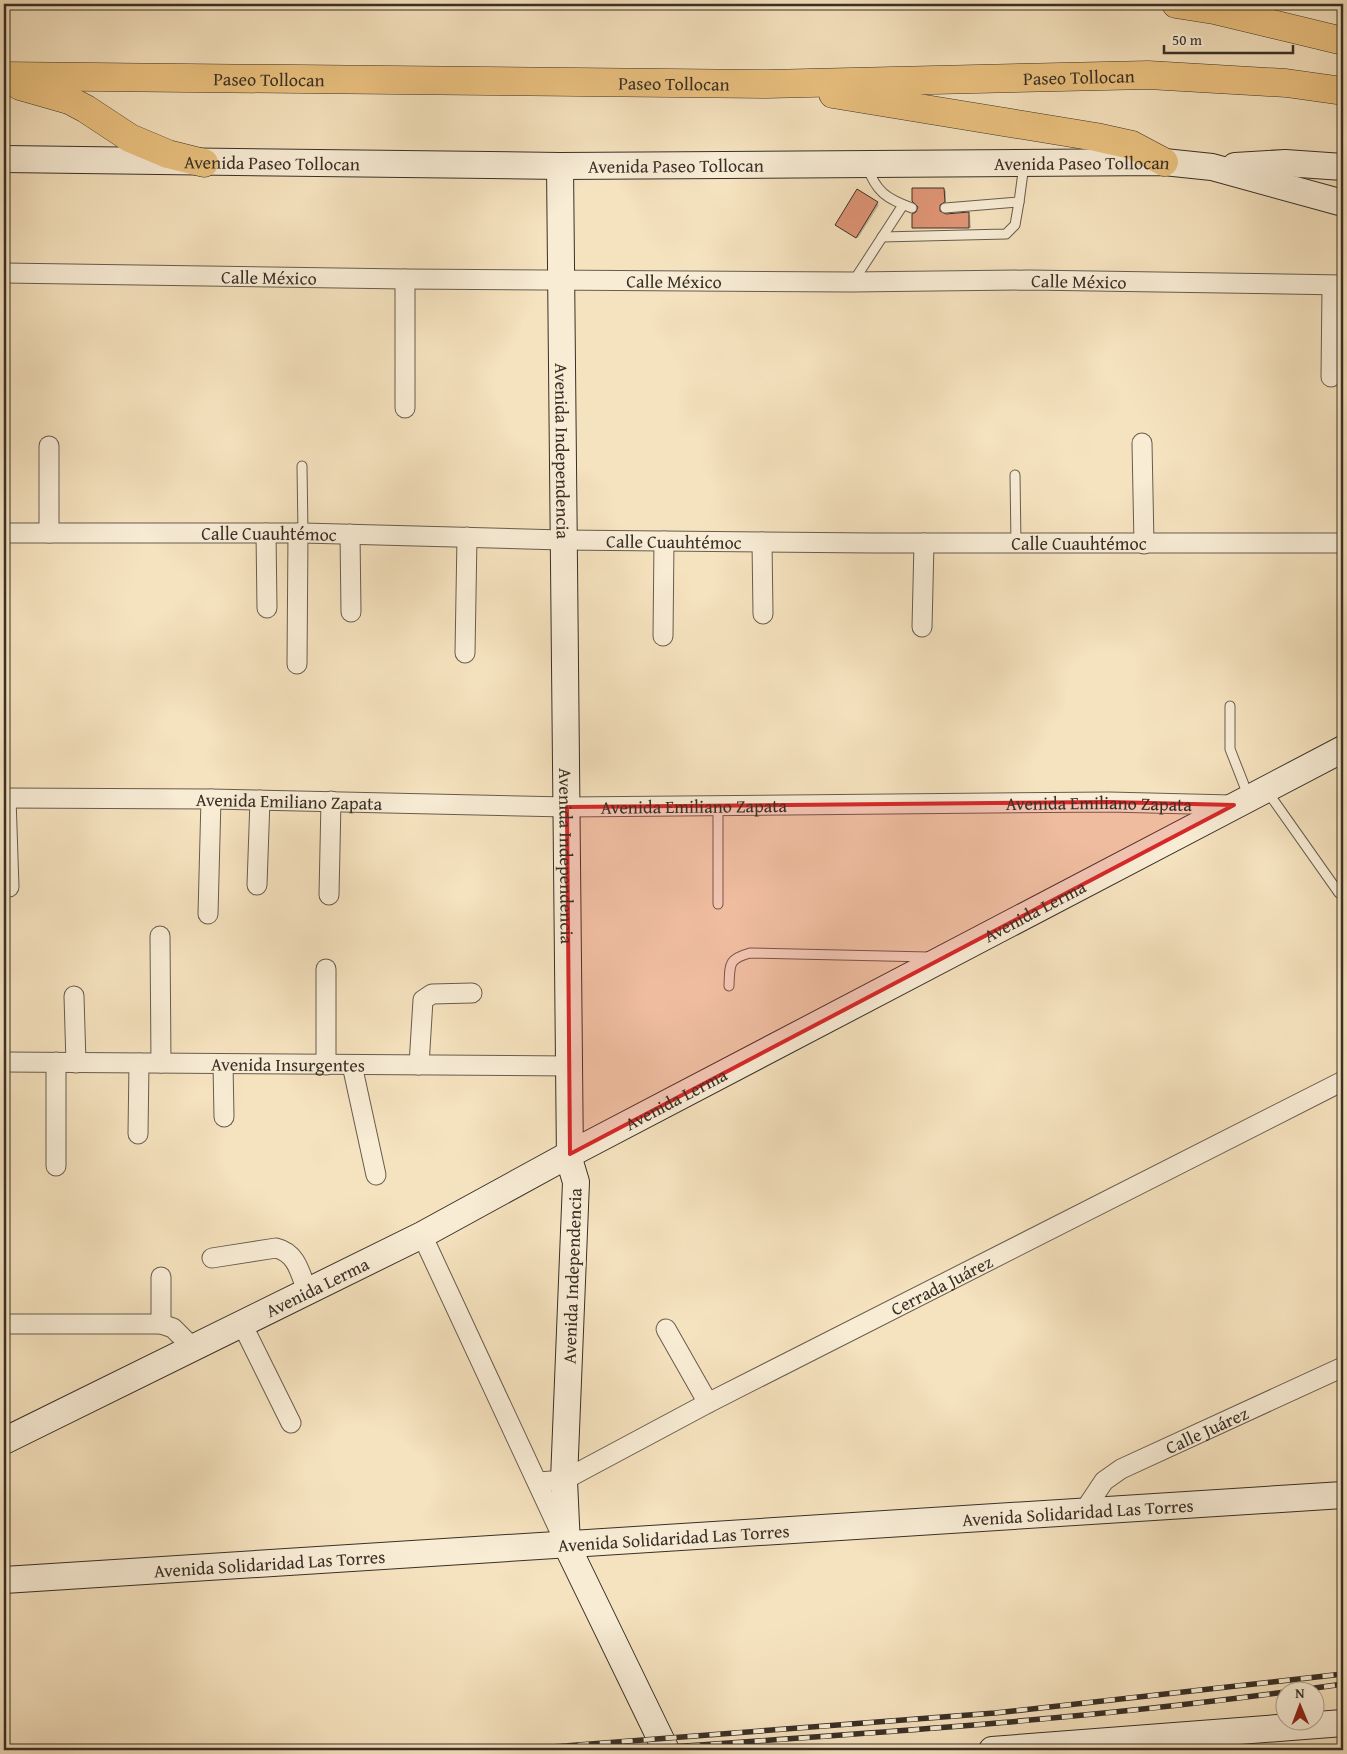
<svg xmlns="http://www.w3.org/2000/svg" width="1347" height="1754" viewBox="0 0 1347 1754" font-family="'Gentium Book Plus',serif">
  <rect width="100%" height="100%" fill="#f5e2be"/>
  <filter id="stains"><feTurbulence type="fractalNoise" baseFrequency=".004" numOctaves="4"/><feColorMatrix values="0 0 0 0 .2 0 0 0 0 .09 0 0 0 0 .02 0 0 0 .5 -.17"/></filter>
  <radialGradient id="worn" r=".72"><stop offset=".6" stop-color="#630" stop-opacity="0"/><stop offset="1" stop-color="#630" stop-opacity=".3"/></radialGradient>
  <!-- shadow -->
  <g fill="#0003">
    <path d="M944,189L946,191V203L941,207L942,214H968L970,215L971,228L913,227Z"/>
    <path d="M858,191L879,205L858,238L837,224Z"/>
  </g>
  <!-- building -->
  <g fill="#df9475" stroke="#393027">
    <path d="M912,188H944L945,202L940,205V211L946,214L969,212V228H912V214L916,212L918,207L912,201Z"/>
    <path d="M857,189L878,202L856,238L835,225Z"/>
  </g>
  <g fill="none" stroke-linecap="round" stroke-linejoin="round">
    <!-- lane casing -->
    <g stroke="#685c4d" stroke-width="11">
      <g id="lane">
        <path d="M867,166C876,192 887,199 912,208"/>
        <path d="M945,208L1019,202L1024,165"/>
        <path d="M882,237L1006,234L1015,225L1019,202"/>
        <path d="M853,282L903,205"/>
        <path d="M302,466L303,533"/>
        <path d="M1015,475L1016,544"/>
        <path d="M1230,706V749L1248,795"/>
        <path d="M1267,791L1339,893"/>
        <path d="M718,904V805"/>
        <path d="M729,986C730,964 728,959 750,953L929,957"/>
      </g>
    </g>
    <!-- street casing -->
    <g stroke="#685c4d" stroke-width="21">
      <g id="street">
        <path id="s1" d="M4,273L405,279L852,282L1029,280L1343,285"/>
        <path d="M405,279V408"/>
        <path d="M1331,377L1332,286"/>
        <path d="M1142,443L1144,544"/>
        <path id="s2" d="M4,533H303L562,540L873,543H1343"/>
        <path d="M49,533V446"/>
        <path d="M266,533L267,608"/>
        <path d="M350,534L351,612"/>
        <path d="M762,542L763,614"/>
        <path d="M922,627L924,543"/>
        <path d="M663,636L664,541"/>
        <path d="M465,653L467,537"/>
        <path d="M297,664L298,533"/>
        <path id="s3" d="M4,798L211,799L567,807L1109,802L1232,805"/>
        <path d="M6,798L9,887"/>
        <path d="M257,885L260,800"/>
        <path d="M329,895L331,801"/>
        <path d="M208,914L211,799"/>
        <path d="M160,936L161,1063"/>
        <path d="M74,996L76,1063"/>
        <path id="s4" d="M4,1062L571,1066"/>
        <path d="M223,1064L224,1117"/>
        <path d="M326,1065V969"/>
        <path d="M352,1065L376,1175"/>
        <path d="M419,1065L423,1000L432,994L472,993"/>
        <path d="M138,1134L139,1063"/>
        <path d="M56,1166V1062"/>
        <path d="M422,1235L562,1536"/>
        <path d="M212,1258L276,1248C297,1253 300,1273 307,1291"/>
        <path d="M161,1277V1324"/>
        <path d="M4,1324H161L173,1328L193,1348"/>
        <path d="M242,1324L291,1423"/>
        <path d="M666,1329L708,1403"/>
        <path id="s5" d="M539,1482L564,1480L708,1403L1343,1081"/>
        <path id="s6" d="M1084,1511L1104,1481L1121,1469L1343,1367"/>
      </g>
    </g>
    <!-- secondary casing -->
    <g stroke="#393027" stroke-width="28">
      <g id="secondary">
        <path id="s7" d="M4,159L560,166L1164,162L1212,167L1343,203"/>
        <path id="s8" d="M560,166L570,1162L576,1182L564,1480L567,1546L666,1750"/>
        <path d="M1235,166L1285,163L1343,167"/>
        <path id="s9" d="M4,1441L422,1235L570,1154L1343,749"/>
        <path id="s10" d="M4,1580L1343,1495"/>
        <path d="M992,1750L1343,1723"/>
      </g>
    </g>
    <!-- highway casing -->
    <g stroke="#393027" stroke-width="29">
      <g id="highway">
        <path d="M1176,4L1214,10L1343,41"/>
        <path id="s11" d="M4,76L767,84L1148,75L1286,83L1343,91"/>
        <path d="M20,86L69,100L86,109L130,138L168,154L204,163"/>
        <path d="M833,94L1096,137L1132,145L1164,162"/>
      </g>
    </g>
    <!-- lane -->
    <use href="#lane" stroke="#f8ecd5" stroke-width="9"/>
    <!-- street -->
    <use href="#street" stroke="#f8ecd5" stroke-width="19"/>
    <!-- secondary -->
    <use href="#secondary" stroke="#f8ecd5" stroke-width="26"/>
    <!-- highway -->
    <use href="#highway" stroke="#eac17f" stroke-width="28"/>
    <!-- rail casing -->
    <g stroke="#393027" stroke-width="5.5">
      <g id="rail">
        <path d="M512,1750L995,1713L1343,1674"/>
        <path d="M623,1750C863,1734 1105,1719 1343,1684"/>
      </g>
    </g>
    <!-- rail -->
    <use href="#rail" stroke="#f8ecd5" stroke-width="4" stroke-dasharray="11" stroke-linecap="butt"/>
  </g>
  <!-- marked area -->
  <path fill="#d62828" fill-opacity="0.2" stroke="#d62828" stroke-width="4" stroke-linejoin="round" d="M1109,802L1234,805L570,1154L567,807Z"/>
  <g text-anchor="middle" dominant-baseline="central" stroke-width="5" stroke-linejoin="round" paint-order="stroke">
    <!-- street labels -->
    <g font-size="18" fill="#393027" stroke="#f8ecd5">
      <text stroke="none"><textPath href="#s11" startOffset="1075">Paseo Tollocan</textPath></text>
      <text stroke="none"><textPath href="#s11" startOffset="265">Paseo Tollocan</textPath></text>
      <text stroke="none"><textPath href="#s11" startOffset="670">Paseo Tollocan</textPath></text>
      <text stroke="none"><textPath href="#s7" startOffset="268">Avenida Paseo Tollocan</textPath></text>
      <text stroke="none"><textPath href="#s7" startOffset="1078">Avenida Paseo Tollocan</textPath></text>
      <text stroke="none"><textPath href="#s7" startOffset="672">Avenida Paseo Tollocan</textPath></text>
      <text stroke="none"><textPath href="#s1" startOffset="265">Calle México</textPath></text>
      <text stroke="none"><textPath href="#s1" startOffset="670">Calle México</textPath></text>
      <text stroke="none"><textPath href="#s1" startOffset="1075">Calle México</textPath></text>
      <text stroke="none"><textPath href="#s8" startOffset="285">Avenida Independencia</textPath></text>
      <text stroke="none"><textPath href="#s2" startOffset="265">Calle Cuauhtémoc</textPath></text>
      <text stroke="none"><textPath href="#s2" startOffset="670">Calle Cuauhtémoc</textPath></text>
      <text stroke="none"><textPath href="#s2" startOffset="1075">Calle Cuauhtémoc</textPath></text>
      <text stroke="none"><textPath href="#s3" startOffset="285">Avenida Emiliano Zapata</textPath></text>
      <text stroke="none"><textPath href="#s3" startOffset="1095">Avenida Emiliano Zapata</textPath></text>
      <text stroke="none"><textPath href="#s3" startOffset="690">Avenida Emiliano Zapata</textPath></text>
      <text stroke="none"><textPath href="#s8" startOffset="690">Avenida Independencia</textPath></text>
      <text stroke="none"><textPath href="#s9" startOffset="1159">Avenida Lerma</textPath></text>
      <text stroke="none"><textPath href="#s4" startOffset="284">Avenida Insurgentes</textPath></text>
      <text stroke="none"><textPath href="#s9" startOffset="754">Avenida Lerma</textPath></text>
      <text transform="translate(572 1276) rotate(-88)">Avenida Independencia</text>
      <text stroke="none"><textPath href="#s5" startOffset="450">Cerrada Juárez</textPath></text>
      <text stroke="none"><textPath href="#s9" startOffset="349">Avenida Lerma</textPath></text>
      <text stroke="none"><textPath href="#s6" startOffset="151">Calle Juárez</textPath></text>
      <text stroke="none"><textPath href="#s10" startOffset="1076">Avenida Solidaridad Las Torres</textPath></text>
      <text stroke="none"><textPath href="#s10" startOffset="671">Avenida Solidaridad Las Torres</textPath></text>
      <text stroke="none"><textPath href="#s10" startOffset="266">Avenida Solidaridad Las Torres</textPath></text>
    </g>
  </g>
  <!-- margin -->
  <rect width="1347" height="1754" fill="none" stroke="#f5e2be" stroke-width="20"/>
  <rect x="5" y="5" width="1337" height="1744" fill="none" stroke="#393027" stroke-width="2.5"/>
  <rect x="10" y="10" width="1327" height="1734" fill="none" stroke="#393027"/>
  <!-- north arrow -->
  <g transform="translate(1300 1706) rotate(359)"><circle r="24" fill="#f8ecd5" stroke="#aca18f"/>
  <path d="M0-4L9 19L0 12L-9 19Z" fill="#8f2418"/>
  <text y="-8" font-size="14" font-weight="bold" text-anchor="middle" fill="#393027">N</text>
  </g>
  <!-- scale -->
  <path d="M1164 45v8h129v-8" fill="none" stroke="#393027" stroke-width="2.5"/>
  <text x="1172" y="45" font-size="15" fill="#393027" stroke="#f8ecd5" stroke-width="4" paint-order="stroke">50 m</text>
  <rect width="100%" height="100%" filter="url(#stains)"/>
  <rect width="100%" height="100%" fill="url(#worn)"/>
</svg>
